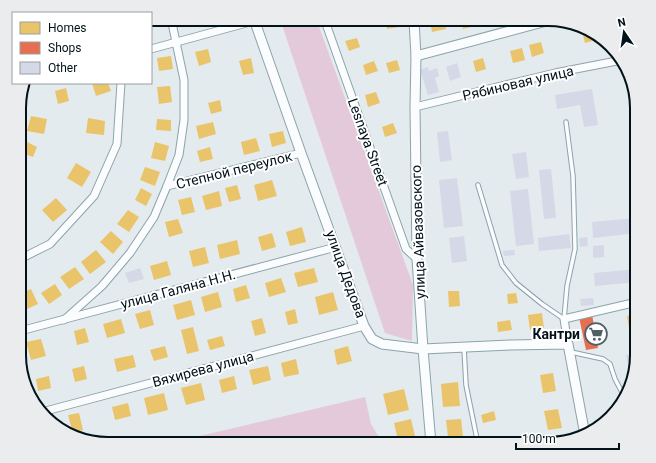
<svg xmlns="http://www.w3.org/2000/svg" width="656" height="463" viewBox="0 0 656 463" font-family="Roboto,sans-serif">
  <rect width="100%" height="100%" fill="#e3ebef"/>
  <!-- green -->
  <g fill="#e3c9d9">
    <path d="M317,21L413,285L412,341L385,333L281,22Z"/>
    <path d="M365,397L371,424L383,444H166Z"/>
  </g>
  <!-- homes -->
  <g fill="#e9c46a">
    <path d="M430,20H445L446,29L432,32Z"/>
    <path d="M461,20H474L475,26L463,29Z"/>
    <path d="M386,21H405V26L387,29Z"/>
    <path d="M187,23H200L188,26Z"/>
    <path d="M583,30L602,37L603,38L585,43L582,31Z"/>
    <path d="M357,38L360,47L349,51L345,41Z"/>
    <path d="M541,42L544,53L532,57L529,45Z"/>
    <path d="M522,48L525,60L513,63L510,51Z"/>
    <path d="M208,49L211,62L199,66L195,52Z"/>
    <path d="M171,56L173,69L159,71L157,58Z"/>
    <path d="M251,58L254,73L243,75L239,61Z"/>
    <path d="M483,58L486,69L476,72L473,61Z"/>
    <path d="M397,60L400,70L389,73L386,63Z"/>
    <path d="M374,61L378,71L366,75L363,65Z"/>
    <path d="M92,83H108L111,91L96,96Z"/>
    <path d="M170,86L172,102L159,104L157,87Z"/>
    <path d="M66,88L69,101L58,104L55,91Z"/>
    <path d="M376,92L380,103L368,107L365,95Z"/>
    <path d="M220,100L222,111L211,114L208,103Z"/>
    <path d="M31,116L47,119L44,134L27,131Z"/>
    <path d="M88,118L105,121L104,135L86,133Z"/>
    <path d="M157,119L171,120V131L156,130Z"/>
    <path d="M213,122L216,134L199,139L196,126Z"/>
    <path d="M393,123L397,133L385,137L382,127Z"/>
    <path d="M283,131L286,143L272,147L269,134Z"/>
    <path d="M256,138L260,151L244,155L241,142Z"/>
    <path d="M27,142L37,147L33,157L22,153Z"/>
    <path d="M155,142L169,146L165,161L151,158Z"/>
    <path d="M210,147L213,159L200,162L197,151Z"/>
    <path d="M76,163L91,172L82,187L67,178Z"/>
    <path d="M20,164L25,170L20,174Z"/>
    <path d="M145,167L160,172L155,186L140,180Z"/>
    <path d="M272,180L277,196L258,201L254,185Z"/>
    <path d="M237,185L241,199L229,202L225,188Z"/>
    <path d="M141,188L152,194L146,206L135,200Z"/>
    <path d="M219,191L222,206L206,210L202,196Z"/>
    <path d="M191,197L195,212L182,215L178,200Z"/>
    <path d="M56,198L67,210L53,222L42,210Z"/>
    <path d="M128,210L139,217L129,232L117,224Z"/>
    <path d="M178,219L183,233L169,237L165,222Z"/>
    <path d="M302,227L306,242L290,246L286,232Z"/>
    <path d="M111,231L123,242L113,254L100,242Z"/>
    <path d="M272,233L276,247L262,251L258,237Z"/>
    <path d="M237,240L240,254L220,259L217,245Z"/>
    <path d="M637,243V256L632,257L630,244Z"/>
    <path d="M205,247L209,263L193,267L189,251Z"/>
    <path d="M96,250L106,262L90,274L81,262Z"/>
    <path d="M167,261L171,275L154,280L150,266Z"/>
    <path d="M75,267L84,279L69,289L60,277Z"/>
    <path d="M314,268L318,282L298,287L294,273Z"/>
    <path d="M281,278L286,292L269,297L265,283Z"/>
    <path d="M55,284L62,295L49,304L41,293Z"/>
    <path d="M246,285L250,298L236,302L233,289Z"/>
    <path d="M31,289L38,304L20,312V294Z"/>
    <path d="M448,291H459L460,306L449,307Z"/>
    <path d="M218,292L222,307L205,312L201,297Z"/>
    <path d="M333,292L338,310L319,315L315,297Z"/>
    <path d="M516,293L518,303L508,304L507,294Z"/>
    <path d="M191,300L195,315L177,320L173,305Z"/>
    <path d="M295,309L298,323L288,325L285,312Z"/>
    <path d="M150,310L154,325L140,329L135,314Z"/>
    <path d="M542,313L544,328L530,330L528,315Z"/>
    <path d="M637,314V327L629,328L627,316Z"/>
    <path d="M262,318L266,333L255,336L251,321Z"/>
    <path d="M121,319L125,333L107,338L103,324Z"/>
    <path d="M510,320L512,330L498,332L497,322Z"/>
    <path d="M193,327L199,351L187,354L181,330Z"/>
    <path d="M85,328L89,342L77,345L74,331Z"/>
    <path d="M222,336L225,346L210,350L207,340Z"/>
    <path d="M41,339L46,356L31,360L26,342Z"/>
    <path d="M165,346L168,357L154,361L150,350Z"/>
    <path d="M348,346L352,361L337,365L334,350Z"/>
    <path d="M133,355L136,367L117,372L114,359Z"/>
    <path d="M296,359L299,374L284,377L281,363Z"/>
    <path d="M84,366L87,379L75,382L72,369Z"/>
    <path d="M268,366L271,380L253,385L249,370Z"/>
    <path d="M553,373L556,391L543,393L540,375Z"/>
    <path d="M49,376L51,388L38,391L36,379Z"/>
    <path d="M234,376L237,389L222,393L219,380Z"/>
    <path d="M458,382L460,406L443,407L441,384Z"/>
    <path d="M201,383L205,400L186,405L181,388Z"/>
    <path d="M404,389L409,410L388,415L383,394Z"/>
    <path d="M164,393L168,410L148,415L144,398Z"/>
    <path d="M128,403L131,416L115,420L112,407Z"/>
    <path d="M558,409L562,428L548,430L544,411Z"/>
    <path d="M494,411L496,420L483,423L481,415Z"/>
    <path d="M79,413L83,430L76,432V429L72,430L68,415Z"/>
    <path d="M411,419L415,436L398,440L394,423Z"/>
    <path d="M461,419L463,436L448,437L446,420Z"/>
    <path d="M56,421L58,427L54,426L51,423Z"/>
  </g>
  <!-- shops -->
  <path fill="#e76f51" d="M592,314L598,348L586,350L579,317Z"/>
  <!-- building -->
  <g fill="#d5d8e7">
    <path d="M457,63L461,77L450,81L446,67Z"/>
    <path d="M428,67L429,71L437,68L439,76L435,78L439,92L428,95L420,70Z"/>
    <path d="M592,89L598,125L584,127L580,105L557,109L555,95Z"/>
    <path d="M448,131L452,160L440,162L437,132Z"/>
    <path d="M526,152L529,177L516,179L512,154Z"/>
    <path d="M551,169L556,218L544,219L539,170Z"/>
    <path d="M457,178L463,226L444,228L439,180Z"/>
    <path d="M528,189L534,244L516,246L510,191Z"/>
    <path d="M637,218V233L593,238L592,222Z"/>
    <path d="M569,234L571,248L539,251L538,238Z"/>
    <path d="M464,236L467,261L452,263L449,238Z"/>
    <path d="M587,237L588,246L580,247L579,238Z"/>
    <path d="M604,245V257L593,258V246Z"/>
    <path d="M514,250L515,255L504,256L503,251Z"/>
    <path d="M140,268L144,279L129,283L125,273Z"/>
    <path d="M637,269V282L595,286L594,273Z"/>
    <path d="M593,298L594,305L581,306L580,299Z"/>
    <path d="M637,354V360L636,363L628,365L626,355Z"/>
  </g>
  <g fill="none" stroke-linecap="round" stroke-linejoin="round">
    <!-- service casing -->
    <g stroke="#8ca3ab" stroke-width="5.5">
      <g id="service">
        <path d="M478,185L502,265L516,283L542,304L564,319L567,286L575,249L573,176L566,122"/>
        <path d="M464,348L466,385L478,444"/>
        <path d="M571,352L603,359L610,364L615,379L624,396"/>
      </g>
    </g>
    <!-- minor casing -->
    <g stroke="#8ca3ab" stroke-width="9">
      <g id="minor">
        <path d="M325,21L406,249L417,259"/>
        <path d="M151,49L250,22"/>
        <path d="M24,84L25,83"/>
        <path d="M415,107L555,73L622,60"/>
        <path d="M167,186L301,153"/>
        <path d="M20,259L50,244L94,196L117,144L121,83"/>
        <path d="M64,320L102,286L130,253L154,217L167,186L179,155L184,120V80L172,23"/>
        <path d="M20,331L336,247"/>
        <path d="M568,344L564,319L637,302"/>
        <path d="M42,412L364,326"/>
      </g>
    </g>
    <!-- tertiary casing -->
    <g stroke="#8ca3ab" stroke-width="11">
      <g id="tertiary">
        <path d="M414,21L416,56L415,107L417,259L423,349L431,444"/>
        <path d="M255,22L301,153L364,326L372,339L382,344L423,349L510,345L568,344L585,435"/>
        <path d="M416,56L554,19"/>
      </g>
    </g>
    <!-- service -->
    <use href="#service" stroke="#fbfcfd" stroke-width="3.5"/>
    <!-- minor -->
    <use href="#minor" stroke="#fbfcfd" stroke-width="7"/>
    <!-- tertiary -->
    <use href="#tertiary" stroke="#fbfcfd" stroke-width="9"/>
  </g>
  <!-- icons -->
  <defs>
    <g id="supermarket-ring" transform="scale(1.15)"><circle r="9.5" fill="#fff" stroke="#505e65" stroke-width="1.5"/><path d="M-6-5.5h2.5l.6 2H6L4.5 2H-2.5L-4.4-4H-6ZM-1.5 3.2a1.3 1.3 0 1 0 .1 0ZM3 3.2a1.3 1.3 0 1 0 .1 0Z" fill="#505e65"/></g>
  </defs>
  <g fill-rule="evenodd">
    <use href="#supermarket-ring" x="596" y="334"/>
  </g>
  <g text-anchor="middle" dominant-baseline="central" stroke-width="4" stroke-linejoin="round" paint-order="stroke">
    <!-- street labels -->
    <g font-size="14" fill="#01121a" stroke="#fff">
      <text transform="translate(518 83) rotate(-13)">Рябиновая улица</text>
      <text transform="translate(368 142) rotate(70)">Lesnaya Street</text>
      <text transform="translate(234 170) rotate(-14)">Степной переулок</text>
      <text transform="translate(418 232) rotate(-92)">улица Айвазовского</text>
      <text transform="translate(346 274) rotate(70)">улица Дедова</text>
      <text transform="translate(178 289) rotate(-15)">улица Галяна Н.Н.</text>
      <text transform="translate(203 369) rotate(-15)">Вяхирева улица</text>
    </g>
    <!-- poi labels -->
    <g font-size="14" font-weight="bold" fill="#01121a" stroke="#fff" text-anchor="end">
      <text x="580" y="334">Кантри</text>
    </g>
  </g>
  <!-- crop -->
  <path d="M0 0H656V463H0ZM108 26H548A82 82 0 0 1 630 108V355A82 82 0 0 1 548 437H108A82 82 0 0 1 26 355V108A82 82 0 0 1 108 26Z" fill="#ebeced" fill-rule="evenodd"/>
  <path fill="none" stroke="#01121a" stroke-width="2" d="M108 26H548A82 82 0 0 1 630 108V355A82 82 0 0 1 548 437H108A82 82 0 0 1 26 355V108A82 82 0 0 1 108 26Z"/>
  <!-- legend -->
  <rect x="12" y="12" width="140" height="72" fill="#ffffff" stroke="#99a0a3"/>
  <rect x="20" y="22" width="20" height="12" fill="#e9c46a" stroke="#99a0a3"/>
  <text x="48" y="32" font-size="12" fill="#01121a">Homes</text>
  <rect x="20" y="42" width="20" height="12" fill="#e76f51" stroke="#99a0a3"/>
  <text x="48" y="52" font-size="12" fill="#01121a">Shops</text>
  <rect x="20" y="62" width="20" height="12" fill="#d5d8e7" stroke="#99a0a3"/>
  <text x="48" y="72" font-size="12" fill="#01121a">Other</text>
  <!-- north arrow -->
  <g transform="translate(624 32) rotate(347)" stroke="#ffffff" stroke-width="3" paint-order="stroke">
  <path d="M0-3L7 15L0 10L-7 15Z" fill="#01121a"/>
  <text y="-6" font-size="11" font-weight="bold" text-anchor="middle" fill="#01121a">N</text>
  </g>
  <!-- scale -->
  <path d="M516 443v6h103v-6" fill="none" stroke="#01121a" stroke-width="2"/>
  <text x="522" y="443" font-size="12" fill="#01121a" stroke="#ffffff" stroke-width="3" paint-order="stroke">100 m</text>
</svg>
